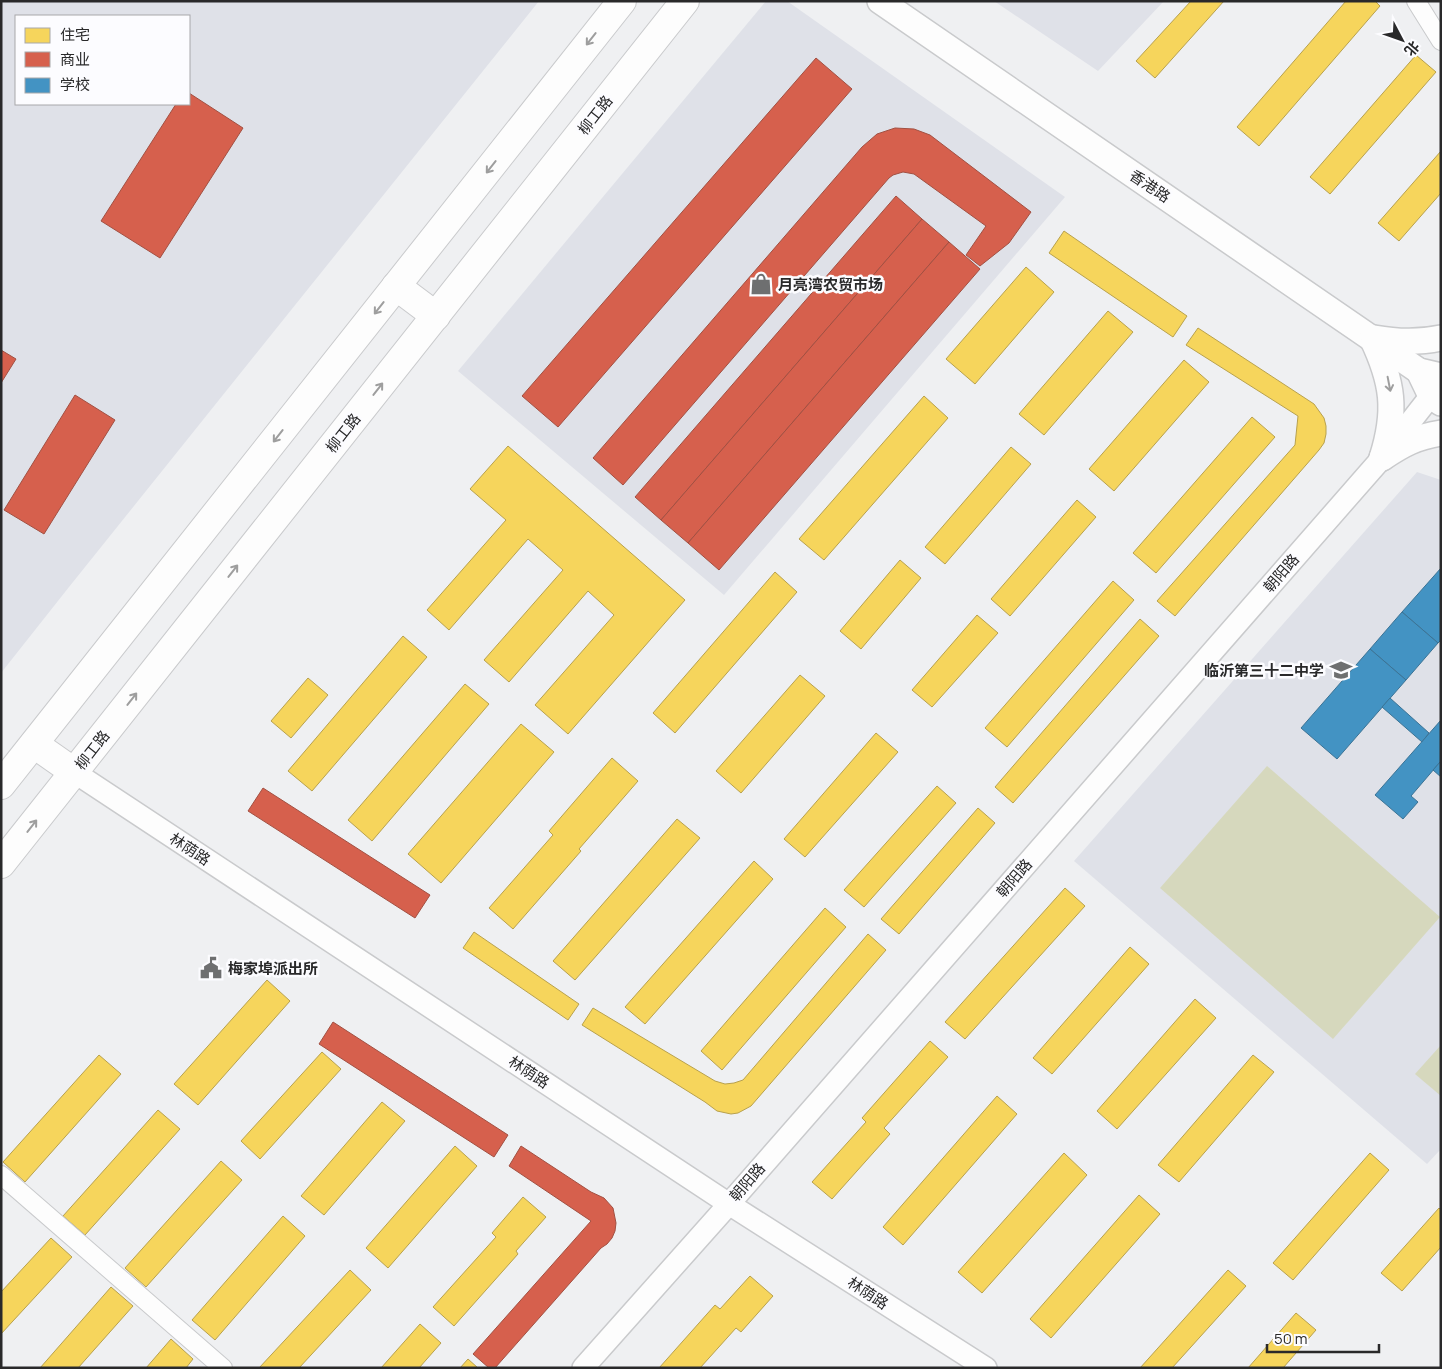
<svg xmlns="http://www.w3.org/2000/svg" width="1442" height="1369" viewBox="0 0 1442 1369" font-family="Manrope,'Noto Sans SC',sans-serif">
  <rect width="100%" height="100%" fill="#eff0f2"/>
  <!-- built -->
  <g fill="#dfe1e8" fill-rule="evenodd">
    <path d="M1,1H539L69,587L1,673ZM16,16H189V104H16Z"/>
    <path d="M766,1H787L1065,197L724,595L458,371Z"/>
    <path d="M994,1H1164L1098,71Z"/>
    <path d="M1417,472L1441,480V1149L1427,1164L1074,861Z"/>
  </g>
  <!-- green -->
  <g fill="#d6d8bd">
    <path d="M1267,766L1440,917L1333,1039L1160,888Z"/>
    <path d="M1441,1045V1096L1415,1074Z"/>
  </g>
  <!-- homes -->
  <g fill="#f6d55c" stroke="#b8a14d">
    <path d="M1191,1H1224L1155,78L1136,61Z"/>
    <path d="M1346,1H1375L1380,6L1259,146L1237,127Z"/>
    <path d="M1416,55L1436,72L1330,194L1310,177Z"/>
    <path d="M1441,151V193L1399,241L1378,223Z"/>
    <path d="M1064,231L1187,316L1173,337L1049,253Z"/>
    <path d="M1026,267L1054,292L975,384L946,359Z"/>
    <path d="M1108,311L1133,332L1044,435L1019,414Z"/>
    <path d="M1198,328L1314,404L1324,418L1326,426V434L1324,443L1319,450L1175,616L1157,601L1295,445L1298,416L1186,345Z"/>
    <path d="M1184,360L1209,382L1114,491L1089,469Z"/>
    <path d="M924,396L948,418L824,560L799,539Z"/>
    <path d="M1252,417L1275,437L1156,573L1133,553Z"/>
    <path d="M508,446L685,600L568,734L535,705L614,615L588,591L509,682L484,660L563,570L528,539L449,630L427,610L506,520L470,489Z"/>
    <path d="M1011,447L1031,464L945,564L925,547Z"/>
    <path d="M1077,500L1096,517L1010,616L991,599Z"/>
    <path d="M900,560L921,578L861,649L840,631Z"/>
    <path d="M775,572L797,592L675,733L653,713Z"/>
    <path d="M1113,581L1134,600L1007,747L985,728Z"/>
    <path d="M977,615L998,633L932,707L912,690Z"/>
    <path d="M1140,619L1159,636L1013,803L995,787Z"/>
    <path d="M403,636L427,657L312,791L288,771Z"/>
    <path d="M800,675L825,696L741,793L716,771Z"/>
    <path d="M308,678L328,695L291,738L271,721Z"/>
    <path d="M465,684L489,704L372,841L348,820Z"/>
    <path d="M521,724L554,752L441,883L408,854Z"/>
    <path d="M876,733L898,752L805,857L784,839Z"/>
    <path d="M612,758L638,781L579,849L581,851L513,929L489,908L553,835L549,831Z"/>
    <path d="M937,786L956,803L864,907L844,890Z"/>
    <path d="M978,808L995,823L899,934L881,919Z"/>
    <path d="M677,819L700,838L575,980L553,961Z"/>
    <path d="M754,861L773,879L645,1024L625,1007Z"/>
    <path d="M1065,888L1085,906L965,1039L945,1022Z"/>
    <path d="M825,908L846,927L722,1070L701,1051Z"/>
    <path d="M474,932L579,1004L568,1020L463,948Z"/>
    <path d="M868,934L886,950L751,1106L738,1113L731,1114L717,1111L705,1102L582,1025L593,1008L715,1081L725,1084L734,1083L743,1080Z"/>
    <path d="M1130,947L1149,964L1052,1074L1033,1058Z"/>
    <path d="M267,980L290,1001L198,1105L174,1084Z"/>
    <path d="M1195,999L1216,1018L1117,1129L1097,1111Z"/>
    <path d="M930,1041L948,1057L884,1128L890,1134L832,1199L812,1182L866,1122L862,1118Z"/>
    <path d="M322,1052L341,1069L260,1159L241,1141Z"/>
    <path d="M99,1055L121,1074L25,1182L3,1162Z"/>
    <path d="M1253,1055L1274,1072L1179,1182L1158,1165Z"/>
    <path d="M997,1096L1017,1114L903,1245L883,1227Z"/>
    <path d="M382,1102L405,1121L324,1215L301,1196Z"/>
    <path d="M158,1110L180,1129L85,1235L63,1216Z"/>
    <path d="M455,1146L477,1166L388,1268L366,1248Z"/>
    <path d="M1064,1153L1087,1175L982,1293L958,1272Z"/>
    <path d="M1370,1153L1389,1170L1293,1280L1273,1263Z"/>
    <path d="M221,1161L242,1180L146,1287L125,1268Z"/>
    <path d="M1139,1195L1160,1214L1051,1338L1030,1319Z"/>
    <path d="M523,1197L546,1217L516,1251L518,1254L454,1326L433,1307L496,1237L492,1233Z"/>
    <path d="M1439,1208L1441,1210V1247L1402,1291L1381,1273Z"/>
    <path d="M283,1216L305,1236L215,1340L192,1320Z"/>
    <path d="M51,1238L72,1257L1,1334V1292Z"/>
    <path d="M350,1270L371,1290L299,1368H259Z"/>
    <path d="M1228,1270L1246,1286L1172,1368H1140Z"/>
    <path d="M750,1276L773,1296L741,1332L736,1328L700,1368H659L715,1305L720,1309Z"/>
    <path d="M111,1287L133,1306L78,1368H40Z"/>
    <path d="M1296,1313L1316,1330L1283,1368H1248Z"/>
    <path d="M420,1324L441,1343L419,1368H381Z"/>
    <path d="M171,1339L193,1359L186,1368H146Z"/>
    <path d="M468,1359L478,1368H460Z"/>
  </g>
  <!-- shops -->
  <g fill="#d6604d" stroke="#a25042">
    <path d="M816,58L852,89L558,427L522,396Z"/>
    <path d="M189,93L243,128L160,258L101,221L176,104H189Z"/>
    <path d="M895,128L914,129L930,135L1031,212L1009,243L980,266L966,255L986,226L914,174L903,172L893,175L889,178L623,485L593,458L862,147L877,134Z"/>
    <path d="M896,196L922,219L661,520L635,497Z"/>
    <path d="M922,219L949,242L688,543L661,520Z"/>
    <path d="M949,242L980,269L719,570L688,543Z"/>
    <path d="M1,350L16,359L1,383Z"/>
    <path d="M75,395L115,420L44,534L4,510Z"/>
    <path d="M263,788L430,895L415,918L248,811Z"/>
    <path d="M333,1022L508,1135L494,1157L319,1044Z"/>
    <path d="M521,1146L591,1192L604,1198L613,1208L616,1223L615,1231L612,1238L607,1244L601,1248L495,1368H489L473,1354L591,1221L509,1166Z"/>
  </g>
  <!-- schools -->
  <g fill="#4393c3" stroke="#3b7395">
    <path d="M1441,568V640L1438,643L1402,612Z"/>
    <path d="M1402,612L1438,643L1406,680L1370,649Z"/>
    <path d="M1370,649L1406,680L1337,759L1301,728Z"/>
    <path d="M1390,698L1429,733L1422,742L1382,707Z"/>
    <path d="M1441,720V761L1411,796L1418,802L1403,819L1375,795Z"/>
    <path d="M1441,761V777L1433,770Z"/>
  </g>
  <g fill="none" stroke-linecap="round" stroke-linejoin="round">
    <!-- minor casing -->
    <g stroke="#c9cacc" stroke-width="20">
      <g id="minor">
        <path d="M1416,1L1441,41"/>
        <path d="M1,1175L223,1368"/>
      </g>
    </g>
    <!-- tertiary casing -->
    <g stroke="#c9cacc" stroke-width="24">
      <g id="tertiary">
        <path d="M74,772L729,1204L986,1368"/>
        <path d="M583,1368L729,1204L1382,458L1440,384"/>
      </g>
    </g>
    <!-- secondary casing -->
    <g stroke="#c9cacc" stroke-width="28">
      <g id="secondary">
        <path d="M880,1L1419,371L1441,376"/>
        <path d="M1372,338C1393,382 1397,411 1382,458"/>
        <path d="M1374,338C1396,342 1418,343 1441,338"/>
        <path d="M1419,371L1431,396L1441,403"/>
        <path d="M1382,458C1403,444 1416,437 1441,433"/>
      </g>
    </g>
    <!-- primary casing -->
    <g stroke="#c9cacc" stroke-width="30">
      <g id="primary">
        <path d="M396,286L436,316"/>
        <path d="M34,744L74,772"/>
        <path d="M1,785L622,1"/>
        <path d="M1,864L685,1"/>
      </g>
    </g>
    <!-- minor -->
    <use href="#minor" stroke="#fdfdfd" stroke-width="18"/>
    <!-- tertiary -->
    <use href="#tertiary" stroke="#fdfdfd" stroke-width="21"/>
    <!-- secondary -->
    <use href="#secondary" stroke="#fdfdfd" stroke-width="25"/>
    <!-- primary -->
    <use href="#primary" stroke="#fdfdfd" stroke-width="28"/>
  </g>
  <!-- one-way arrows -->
  <defs><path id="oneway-shaft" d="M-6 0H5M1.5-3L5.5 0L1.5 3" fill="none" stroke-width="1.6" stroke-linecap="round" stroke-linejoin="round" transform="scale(1.25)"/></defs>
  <g stroke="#9e9e9e">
    <use href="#oneway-shaft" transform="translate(591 39) rotate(128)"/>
    <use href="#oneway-shaft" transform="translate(491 167) rotate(128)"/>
    <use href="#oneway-shaft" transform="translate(379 308) rotate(128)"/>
    <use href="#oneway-shaft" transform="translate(1389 384) rotate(79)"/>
    <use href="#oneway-shaft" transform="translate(378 389) rotate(-52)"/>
    <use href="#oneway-shaft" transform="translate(278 436) rotate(128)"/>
    <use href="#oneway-shaft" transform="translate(233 571) rotate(-52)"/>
    <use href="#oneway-shaft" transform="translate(132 699) rotate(-52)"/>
    <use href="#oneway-shaft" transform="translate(32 826) rotate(-52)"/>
  </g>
  <!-- icons -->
  <defs>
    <g id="shop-bare" transform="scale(1.725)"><path d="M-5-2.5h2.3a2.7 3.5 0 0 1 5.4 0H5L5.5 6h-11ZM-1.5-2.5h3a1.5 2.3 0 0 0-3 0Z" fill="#6e6f70" stroke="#fcfcff" stroke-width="2.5" paint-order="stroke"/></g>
    <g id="school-bare" transform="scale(1.725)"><path d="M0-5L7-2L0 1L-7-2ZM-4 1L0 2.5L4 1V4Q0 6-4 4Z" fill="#6e6f70" stroke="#fcfcff" stroke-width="2.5" paint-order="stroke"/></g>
    <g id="civic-bare" transform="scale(1.725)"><path d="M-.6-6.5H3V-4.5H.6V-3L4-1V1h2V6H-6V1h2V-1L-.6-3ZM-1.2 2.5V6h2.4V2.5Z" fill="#6e6f70" stroke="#fcfcff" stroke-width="2.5" paint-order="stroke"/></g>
  </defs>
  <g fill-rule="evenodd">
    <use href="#shop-bare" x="761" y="284"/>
    <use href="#school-bare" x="1341" y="670"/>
    <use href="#civic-bare" x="211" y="968"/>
  </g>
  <g text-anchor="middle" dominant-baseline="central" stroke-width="5" stroke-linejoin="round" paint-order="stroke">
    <!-- street labels -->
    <g font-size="15" fill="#29292a" stroke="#fcfcff">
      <text transform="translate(595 115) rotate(-52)">柳工路</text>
      <text transform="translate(1150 186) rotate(34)">香港路</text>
      <text transform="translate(343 433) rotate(-52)">柳工路</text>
      <text transform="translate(1281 573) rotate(-49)">朝阳路</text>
      <text transform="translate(92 750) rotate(-52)">柳工路</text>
      <text transform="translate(190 849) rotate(33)">林荫路</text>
      <text transform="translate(1014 878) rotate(-49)">朝阳路</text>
      <text transform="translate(529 1072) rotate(33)">林荫路</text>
      <text transform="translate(747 1182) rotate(-49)">朝阳路</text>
      <text transform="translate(868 1293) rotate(33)">林荫路</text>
    </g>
    <!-- poi labels -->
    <g font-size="15" font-weight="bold" fill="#29292a" stroke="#fcfcff" text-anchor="start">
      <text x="778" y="284">月亮湾农贸市场</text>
      <text x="1324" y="670" text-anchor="end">临沂第三十二中学</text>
      <text x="228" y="968">梅家埠派出所</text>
    </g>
  </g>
  <!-- border -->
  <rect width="1442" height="1369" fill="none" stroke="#29292a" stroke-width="5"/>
  <!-- legend -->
  <rect x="15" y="15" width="175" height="90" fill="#fcfcff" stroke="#a8a8aa"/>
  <rect x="25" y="28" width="25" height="15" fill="#f6d55c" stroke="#a8a8aa"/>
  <text x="60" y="40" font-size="15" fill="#29292a">住宅</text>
  <rect x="25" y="52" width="25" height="15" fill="#d6604d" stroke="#a8a8aa"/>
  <text x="60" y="65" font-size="15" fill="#29292a">商业</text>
  <rect x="25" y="78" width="25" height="15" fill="#4393c3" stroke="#a8a8aa"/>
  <text x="60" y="90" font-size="15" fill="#29292a">学校</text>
  <!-- north arrow -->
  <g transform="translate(1402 40) rotate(131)" stroke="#fcfcff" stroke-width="4" paint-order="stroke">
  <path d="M0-4L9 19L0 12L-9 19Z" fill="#29292a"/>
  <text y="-8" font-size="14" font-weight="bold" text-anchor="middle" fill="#29292a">北</text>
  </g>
  <!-- scale -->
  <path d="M1267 1344v8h112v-8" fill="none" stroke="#29292a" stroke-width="2.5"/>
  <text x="1274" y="1344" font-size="15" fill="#29292a" stroke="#fcfcff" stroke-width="4" paint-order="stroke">50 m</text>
</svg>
